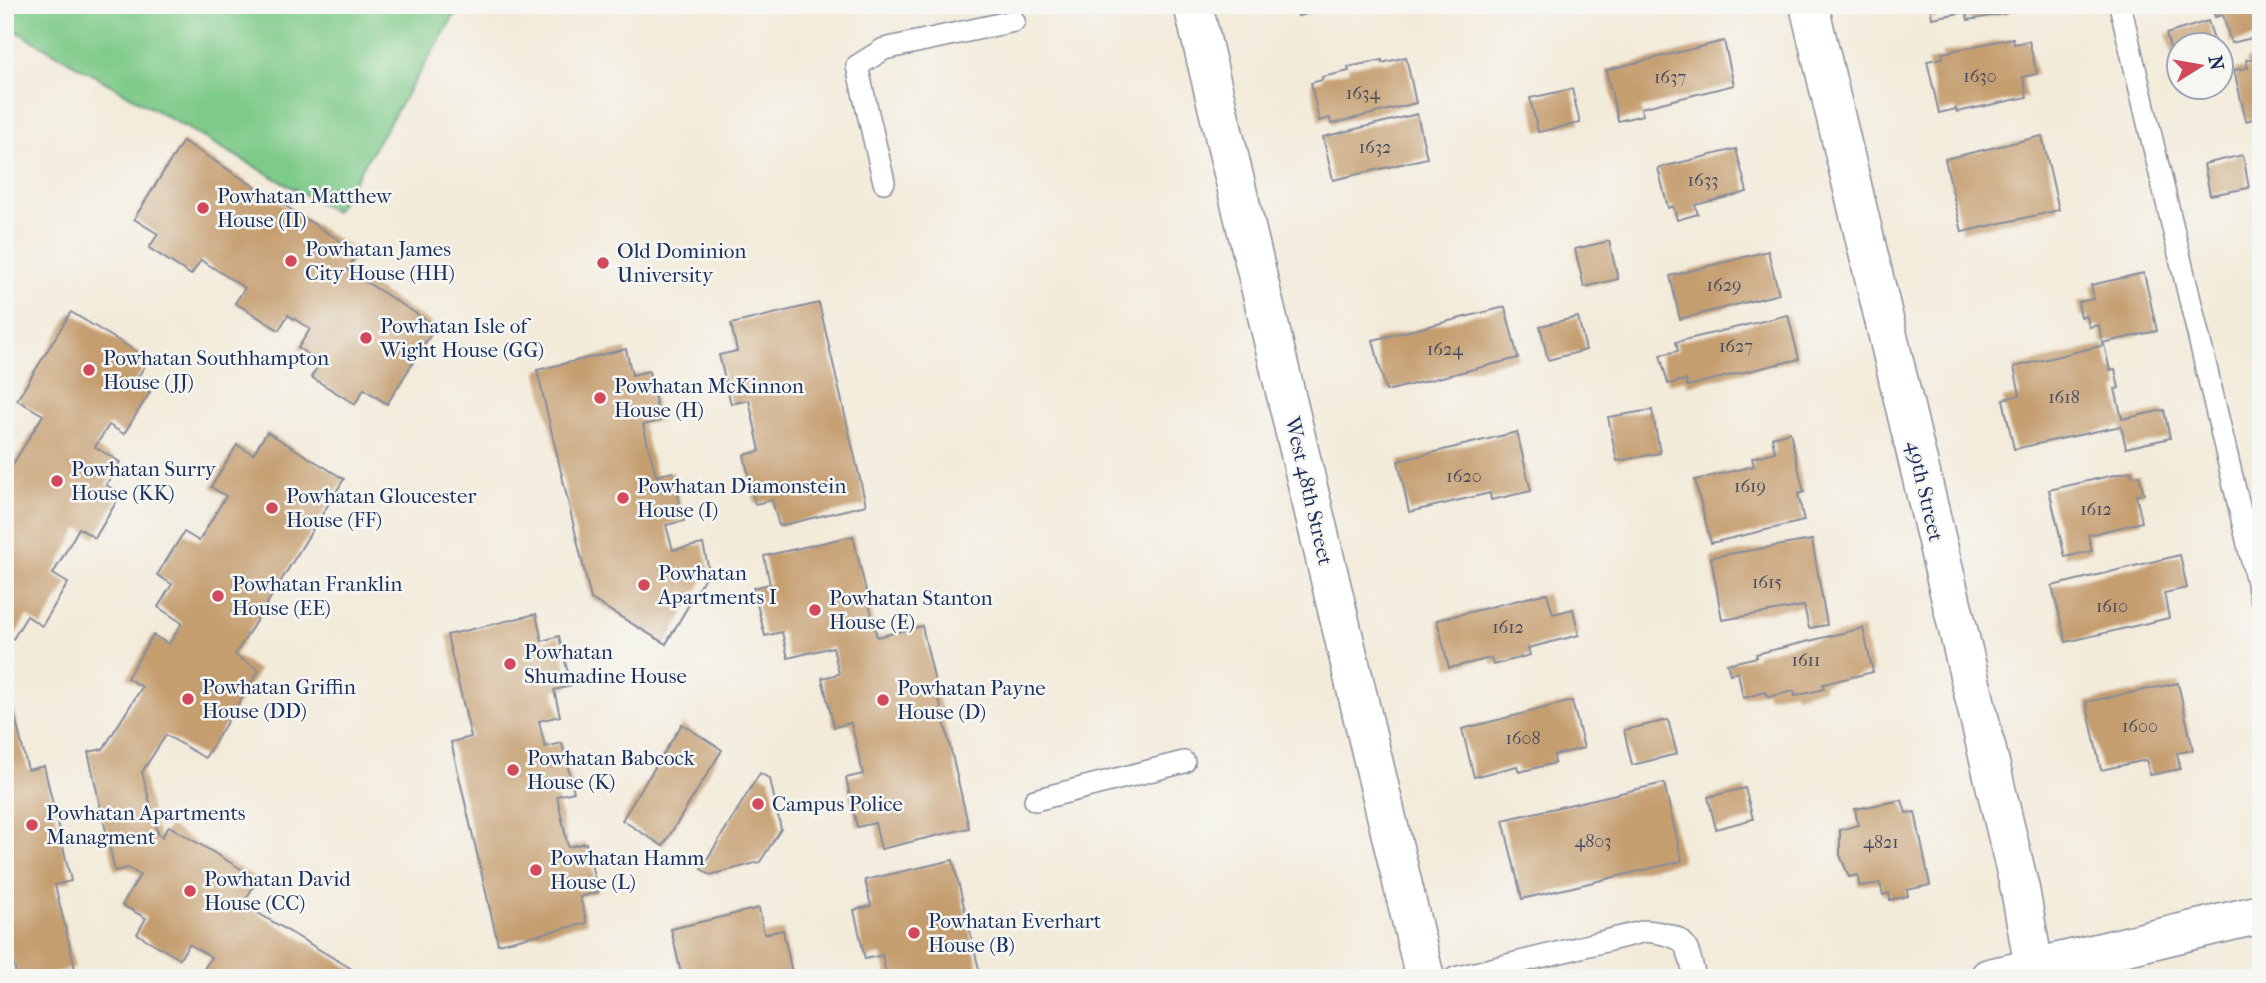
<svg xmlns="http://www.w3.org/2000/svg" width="2266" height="983" viewBox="0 0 2266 983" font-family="'IM FELL French Canon',serif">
  <rect width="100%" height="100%" fill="#f6f6f2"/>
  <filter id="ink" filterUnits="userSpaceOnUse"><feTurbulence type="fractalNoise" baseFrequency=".0143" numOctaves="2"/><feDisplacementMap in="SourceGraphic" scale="14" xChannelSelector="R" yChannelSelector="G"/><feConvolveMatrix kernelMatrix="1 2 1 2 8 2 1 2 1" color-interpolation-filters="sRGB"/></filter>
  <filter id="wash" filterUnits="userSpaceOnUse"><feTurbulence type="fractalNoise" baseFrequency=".00686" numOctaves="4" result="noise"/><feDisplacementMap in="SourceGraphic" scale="28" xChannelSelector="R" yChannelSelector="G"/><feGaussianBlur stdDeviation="1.57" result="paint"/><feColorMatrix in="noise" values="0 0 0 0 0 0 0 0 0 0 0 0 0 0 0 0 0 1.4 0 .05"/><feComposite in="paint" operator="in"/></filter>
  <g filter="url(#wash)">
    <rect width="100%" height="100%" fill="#f3ebda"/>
    <!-- green -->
    <path fill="#7eca88" stroke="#4c7c73" stroke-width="2" d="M5,5H461L335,212L5,25Z"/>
    <g id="blocks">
      <!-- building -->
      <g fill="#c59e70">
        <path d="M1296,5H1338V6L1298,16Z"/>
        <path d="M1930,5H2007L2008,13L1968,20L1966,12L1932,18Z"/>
        <path d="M2212,5H2261V36L2231,43L2223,15L2215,17Z"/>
        <path d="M2208,21L2216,46H2178V75L2166,34Z"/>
        <path d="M2013,38L2014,44L2029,41L2037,74L2023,77L2027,97L1957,112L1956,109L1939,113L1927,61L1943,58L1942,53Z"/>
        <path d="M1724,41L1734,85L1641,108L1643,115L1618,121L1606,70Z"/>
        <path d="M2261,56V117L2246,121L2234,70L2248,68L2246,60Z"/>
        <path d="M1406,57L1416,103L1331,124L1330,118L1319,121L1311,83L1322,80V77L1349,71L1348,67L1382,60V63Z"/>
        <path d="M1572,89L1580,123L1538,132L1530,98Z"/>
        <path d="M1417,114L1427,158L1333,180L1323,137Z"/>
        <path d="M2042,136L2059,210L1962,232L1945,159Z"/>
        <path d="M183,141L358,252L347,270L436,326L387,404L364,389L355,404L311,377L321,362L298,348L310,329L288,315L279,330L235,303L245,288L201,260L191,275L149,248L158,234L134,219Z"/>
        <path d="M1736,149L1747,192L1695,205L1698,214L1677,220L1673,206L1668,208L1658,168Z"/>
        <path d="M2243,155L2249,188L2210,195L2204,164Z"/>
        <path d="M1609,241L1618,279L1584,287L1575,249Z"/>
        <path d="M1768,251L1779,294L1680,319L1670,276Z"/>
        <path d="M2144,273L2157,331L2102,343L2099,325L2089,327L2087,316L2081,317L2078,302L2094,299L2091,285Z"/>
        <path d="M819,303L866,505L779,526L772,500L755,504L744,455L760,451L749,400L731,404L719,355L737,351L731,324Z"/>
        <path d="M1505,307L1518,358L1386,391L1373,340Z"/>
        <path d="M71,312L149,359L135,382L150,392L124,434L109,425L95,447L120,462L106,485L121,494L95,538L79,528L53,574L68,583L42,626L27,616L13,639L5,634V477L43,415L17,400Z"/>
        <path d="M1788,315L1799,359L1687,386L1686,380L1668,384L1660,355L1678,351L1676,342Z"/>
        <path d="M1578,317L1586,350L1548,360L1540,326Z"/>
        <path d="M2104,345L2110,370L2115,369L2119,388L2115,389L2122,419L2164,410L2170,438L2126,448L2121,426L2014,449L2003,399L2020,395L2014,367Z"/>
        <path d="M626,349L632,375L649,371L660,421L643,425L656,476L673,472L684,521L666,525L673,550L703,544L709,570L666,644L591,599L537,370Z"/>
        <path d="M1652,410L1660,453L1617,461L1608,417Z"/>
        <path d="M267,432L344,479L235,655L259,670L205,758L166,735L142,772L158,834L162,837L169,826L258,879L243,904L367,978H199L211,957L189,944L180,959L137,934L146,918L122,905L140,875L128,868L115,871L88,752L103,749L142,687L127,678L153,635L169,644L182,623L158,607L172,584L157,575L184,532L199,541L226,496L211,487L237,445L253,454Z"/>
        <path d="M1517,432L1531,491L1491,500L1490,493L1409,512L1398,461Z"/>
        <path d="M1790,432L1804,492L1798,494L1804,521L1711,543L1695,480L1754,466L1752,458L1775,452L1772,437Z"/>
        <path d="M2131,471L2132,476L2139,475L2144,494L2136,495L2142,522L2088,535L2092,551L2065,557L2049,490Z"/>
        <path d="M853,536L877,637L922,626L969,828L881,849L875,823L857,827L846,778L863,774L851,723L834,727L822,678L839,674L833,647L788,658L782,632L765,636L753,588L770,584L764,556Z"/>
        <path d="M1812,540L1827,625L1809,628L1804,606L1722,620L1711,557Z"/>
        <path d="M2180,555L2187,588L2164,593L2169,618L2066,642L2052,586Z"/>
        <path d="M1547,593L1553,614L1573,609L1579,635L1528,648L1530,655L1493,665L1491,658L1449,668L1437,620Z"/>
        <path d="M536,614L542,641L559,636L571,686L554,690L560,716L539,721L545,747L562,743L574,792L557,796L568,847L586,843L598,892L580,897L587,923L498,944L451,742L471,737L447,635Z"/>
        <path d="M1863,628L1873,672L1823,684L1824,689L1795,696L1794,691L1768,697L1766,692L1743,698L1738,672L1730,674L1727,664L1757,657L1756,654Z"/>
        <path d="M5,676L28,770L44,766L71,881L55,885L75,968L34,978H17L5,930Z"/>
        <path d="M2178,683L2193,750L2177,753L2180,769L2150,775L2146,760L2101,770L2086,702Z"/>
        <path d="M1572,701L1584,748L1554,755L1555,763L1519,772L1517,766L1474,777L1462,729Z"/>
        <path d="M1668,720L1677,754L1632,765L1624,730Z"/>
        <path d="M682,724L722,750L663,846L622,820Z"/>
        <path d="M760,773L770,779L781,829L760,862L710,875L701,869Z"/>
        <path d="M1664,783L1682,861L1522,899L1503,820Z"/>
        <path d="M1745,788L1753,819L1716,829L1708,797Z"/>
        <path d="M1902,800L1906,813L1915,812L1930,885L1907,890L1908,896L1890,900L1889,893L1883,895L1880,883L1859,886L1858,875L1849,877L1840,855V830L1858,825L1855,809Z"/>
        <path d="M953,860L981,978H887L882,955L865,959L854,910L871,906L865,880Z"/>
        <path d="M759,908L764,934L783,930L793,978H682L671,929Z"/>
      </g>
    </g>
  </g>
  <g filter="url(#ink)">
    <use href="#blocks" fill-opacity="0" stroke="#878d9c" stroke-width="2"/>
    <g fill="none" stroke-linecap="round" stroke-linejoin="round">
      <!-- service casing -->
      <g stroke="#878d9c" stroke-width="24">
        <g id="service">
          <path d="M2120,5L2261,599"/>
          <path d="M884,182L857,66L884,49L1014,21"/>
          <path d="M1035,800L1184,762"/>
          <path d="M1455,978L1646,931C1687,936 1686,941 1695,978"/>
        </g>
      </g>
      <!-- minor casing -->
      <g stroke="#878d9c" stroke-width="41">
        <g id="minor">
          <path d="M1193,5L1425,978"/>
          <path d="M1809,5L2020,889L2034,968L2261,914"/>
        </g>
      </g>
      <!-- tertiary casing -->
      <g stroke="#878d9c" stroke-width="41">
        <path id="tertiary" d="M1989,978L2034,968L2035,978"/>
      </g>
      <!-- service -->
      <use href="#service" stroke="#fff" stroke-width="21"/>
      <!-- minor -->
      <use href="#minor" stroke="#fff" stroke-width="38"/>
      <!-- tertiary -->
      <use href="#tertiary" stroke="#fff" stroke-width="38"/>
    </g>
  </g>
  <!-- markers -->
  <g fill="#d1495b" stroke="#f6f6f2" stroke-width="2.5">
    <circle cx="203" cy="208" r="7"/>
    <circle cx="291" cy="261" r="7"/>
    <circle cx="603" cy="263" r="7"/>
    <circle cx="366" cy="338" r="7"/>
    <circle cx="89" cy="370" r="7"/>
    <circle cx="600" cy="398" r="7"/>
    <circle cx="57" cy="481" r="7"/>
    <circle cx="623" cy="498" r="7"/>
    <circle cx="272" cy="508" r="7"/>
    <circle cx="644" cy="585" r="7"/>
    <circle cx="218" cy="596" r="7"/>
    <circle cx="815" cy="610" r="7"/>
    <circle cx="510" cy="664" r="7"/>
    <circle cx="188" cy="699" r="7"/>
    <circle cx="883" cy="700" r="7"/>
    <circle cx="513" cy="770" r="7"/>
    <circle cx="758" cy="804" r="7"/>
    <circle cx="32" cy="825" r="7"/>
    <circle cx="536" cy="870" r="7"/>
    <circle cx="190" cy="891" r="7"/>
    <circle cx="914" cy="933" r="7"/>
  </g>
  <g text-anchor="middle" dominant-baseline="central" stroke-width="5" stroke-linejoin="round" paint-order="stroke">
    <!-- number labels -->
    <g font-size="18" fill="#464b62">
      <text x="1980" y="76">1630</text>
      <text x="1670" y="77">1637</text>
      <text x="1363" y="93">1634</text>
      <text x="1375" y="147">1632</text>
      <text x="1703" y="180">1633</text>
      <text x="1724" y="285">1629</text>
      <text x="1736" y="346">1627</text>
      <text x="1445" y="349">1624</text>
      <text x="2064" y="397">1618</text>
      <text x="1464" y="476">1620</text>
      <text x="1750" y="486">1619</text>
      <text x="2096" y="509">1612</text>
      <text x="1767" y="582">1615</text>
      <text x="2112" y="606">1610</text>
      <text x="1508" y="627">1612</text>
      <text x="1806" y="660">1611</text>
      <text x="2140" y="726">1600</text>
      <text x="1523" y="738">1608</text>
      <text x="1593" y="841">4803</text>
      <text x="1881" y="842">4821</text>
    </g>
    <!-- poi labels -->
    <g font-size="21" fill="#1b2f5e" stroke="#f6f6f2" text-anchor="start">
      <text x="217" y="196">Powhatan Matthew<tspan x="217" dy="24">House (II)</tspan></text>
      <text x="305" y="249">Powhatan James<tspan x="305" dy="24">City House (HH)</tspan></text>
      <text x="617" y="251">Old Dominion<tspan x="617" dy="24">University</tspan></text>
      <text x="380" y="326">Powhatan Isle of<tspan x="380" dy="24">Wight House (GG)</tspan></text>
      <text x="103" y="358">Powhatan Southhampton<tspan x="103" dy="24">House (JJ)</tspan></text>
      <text x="614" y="386">Powhatan McKinnon<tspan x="614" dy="24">House (H)</tspan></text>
      <text x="71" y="469">Powhatan Surry<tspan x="71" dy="24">House (KK)</tspan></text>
      <text x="637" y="486">Powhatan Diamonstein<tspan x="637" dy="24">House (I)</tspan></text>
      <text x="286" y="496">Powhatan Gloucester<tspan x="286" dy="24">House (FF)</tspan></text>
      <text x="658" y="573">Powhatan<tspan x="658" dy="24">Apartments I</tspan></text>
      <text x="232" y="584">Powhatan Franklin<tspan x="232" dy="24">House (EE)</tspan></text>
      <text x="829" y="598">Powhatan Stanton<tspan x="829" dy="24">House (E)</tspan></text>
      <text x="524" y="652">Powhatan<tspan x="524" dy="24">Shumadine House</tspan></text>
      <text x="202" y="687">Powhatan Griffin<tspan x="202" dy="24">House (DD)</tspan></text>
      <text x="897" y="688">Powhatan Payne<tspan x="897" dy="24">House (D)</tspan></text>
      <text x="527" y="758">Powhatan Babcock<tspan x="527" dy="24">House (K)</tspan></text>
      <text x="772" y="804">Campus Police</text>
      <text x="46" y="813">Powhatan Apartments<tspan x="46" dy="24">Managment</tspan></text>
      <text x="550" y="858">Powhatan Hamm<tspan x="550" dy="24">House (L)</tspan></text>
      <text x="204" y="879">Powhatan David<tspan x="204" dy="24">House (CC)</tspan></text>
      <text x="928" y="921">Powhatan Everhart<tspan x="928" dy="24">House (B)</tspan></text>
    </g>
    <!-- street labels -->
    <g font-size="21" fill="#1b2f5e" stroke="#f6f6f2">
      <text transform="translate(1309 491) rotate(77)">West 48th Street</text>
      <text transform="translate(1925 491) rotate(77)">49th Street</text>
    </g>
  </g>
  <!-- margin -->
  <rect width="2266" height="983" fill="none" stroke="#f6f6f2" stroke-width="28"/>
  <!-- north arrow -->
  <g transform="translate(2200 66) rotate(79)"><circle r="33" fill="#f6f6f2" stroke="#9ea6b7" stroke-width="2"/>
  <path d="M0-5L12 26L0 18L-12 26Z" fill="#d1495b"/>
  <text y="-10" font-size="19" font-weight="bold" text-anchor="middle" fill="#1b2f5e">N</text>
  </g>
</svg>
